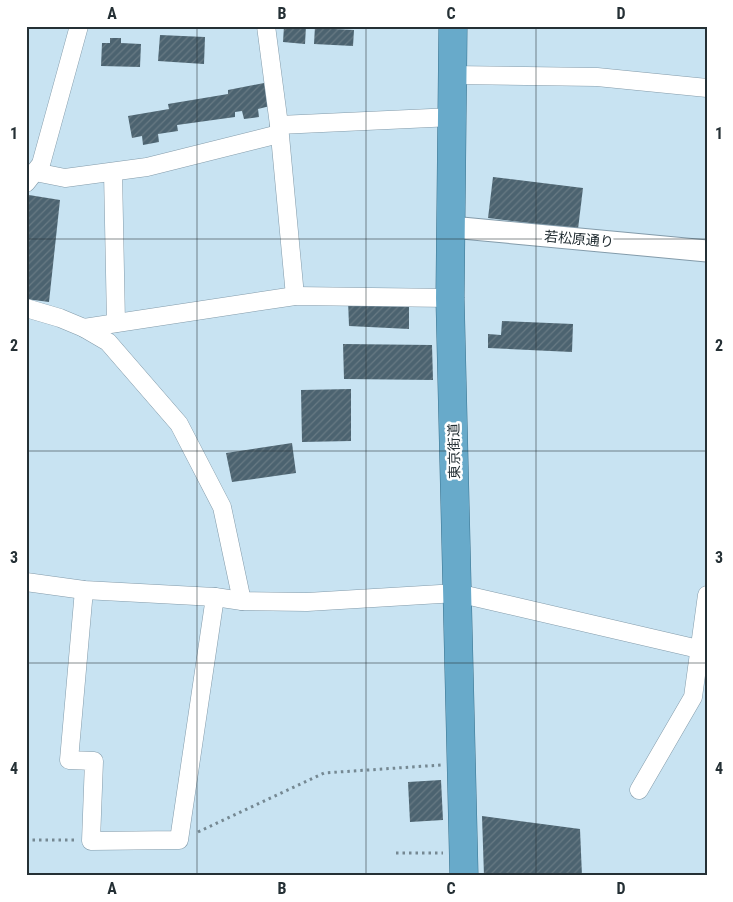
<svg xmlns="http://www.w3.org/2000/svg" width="733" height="902" viewBox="0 0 733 902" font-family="'Roboto Condensed','Noto Sans JP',sans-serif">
  <defs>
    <pattern id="building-hatch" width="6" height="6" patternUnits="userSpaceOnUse" patternTransform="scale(1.25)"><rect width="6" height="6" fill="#4c6370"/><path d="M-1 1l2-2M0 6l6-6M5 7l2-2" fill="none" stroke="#687a84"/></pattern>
  </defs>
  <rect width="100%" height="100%" fill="#c8e3f2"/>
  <!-- building -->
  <g fill="url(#building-hatch)">
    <path d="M284,26H306L305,44L283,42Z"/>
    <path d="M315,26H334V29L354,30L353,46L314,44Z"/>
    <path d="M160,35L205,37L204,64L158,61Z"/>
    <path d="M110,38H121V43L141,44L140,67L101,66L102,43H110Z"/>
    <path d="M264,83L270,106L258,109L259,117L244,119L242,111L235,112V117L177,125L178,131L158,134L159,142L143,145L142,136L132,138L128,116L169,109L168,104L228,94V90Z"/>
    <path d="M493,177L583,188L578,229L488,218Z"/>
    <path d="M29,195L60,200L49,302L26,299V219Z"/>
    <path d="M348,300L409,301V329L349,326Z"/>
    <path d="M502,321L573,324L572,352L488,348V334L501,335Z"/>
    <path d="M343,344L432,345L433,380L344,379Z"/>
    <path d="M351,389V441L302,442L301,390Z"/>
    <path d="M292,443L296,473L232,482L226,453Z"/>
    <path d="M441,780L443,820L410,822L408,782Z"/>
    <path d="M482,816L580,829L582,876H484Z"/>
  </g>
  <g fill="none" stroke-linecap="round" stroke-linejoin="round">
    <!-- minor casing -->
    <g stroke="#839baa" stroke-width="19">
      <g id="minor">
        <path d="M266,26L279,125L295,296"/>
        <path d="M452,75L597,77L707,88"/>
        <path d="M279,125L453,117"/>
        <path d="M35,172L65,178L147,167L279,134"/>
        <path d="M113,172L116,323"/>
        <path d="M26,183L41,164L79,26"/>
        <path d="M26,308L60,318L84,328L108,342L179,424L222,507L242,601"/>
        <path d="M84,328L295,296L450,298"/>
        <path d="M26,582L84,590L215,597L242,601L307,602L457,593L707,651"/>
        <path d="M84,590L69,760L94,761L91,841L179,840L215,597"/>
        <path d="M639,790L693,697L707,595"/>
      </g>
    </g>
    <!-- tertiary casing -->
    <g stroke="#839baa" stroke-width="23">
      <path id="tertiary" d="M451,227L707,251"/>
    </g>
    <!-- trunk casing -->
    <g stroke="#38718d" stroke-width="29">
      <path id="trunk" d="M453,26L450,298L464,876"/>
    </g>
    <!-- path -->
    <g stroke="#758892" stroke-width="3" stroke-dasharray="2.5 4" stroke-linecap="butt">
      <path d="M198,832L324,773L441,765"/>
      <path d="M26,840H76"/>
      <path d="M396,853H443"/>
    </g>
    <!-- minor -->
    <use href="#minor" stroke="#fff" stroke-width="18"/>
    <!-- tertiary -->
    <use href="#tertiary" stroke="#fff" stroke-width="21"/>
    <!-- trunk -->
    <use href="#trunk" stroke="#68aaca" stroke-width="28"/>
  </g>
  <!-- grid -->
  <path fill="none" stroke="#253035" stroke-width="1" stroke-opacity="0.55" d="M197,26V876M366,26V876M536,26V876M26,239H707M26,451H707M26,663H707"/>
  <g text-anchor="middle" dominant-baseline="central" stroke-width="5" stroke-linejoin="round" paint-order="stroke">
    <!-- street labels -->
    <g font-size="14" fill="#253035" stroke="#fff">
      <text transform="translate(579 239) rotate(5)">若松原通り</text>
      <text transform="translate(454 451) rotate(-91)">東京街道</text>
    </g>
  </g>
  <!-- border -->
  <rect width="733" height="902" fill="none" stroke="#ffffff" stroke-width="55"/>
  <rect x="28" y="28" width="678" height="846" fill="none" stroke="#253035" stroke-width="2"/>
  <g font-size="16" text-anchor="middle" font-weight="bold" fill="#253035">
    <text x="112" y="19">A</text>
    <text x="282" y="19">B</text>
    <text x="451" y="19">C</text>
    <text x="621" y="19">D</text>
    <text x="14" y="139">1</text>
    <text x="719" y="139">1</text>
    <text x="14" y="351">2</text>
    <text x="719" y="351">2</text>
    <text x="14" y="563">3</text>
    <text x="719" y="563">3</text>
    <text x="14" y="774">4</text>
    <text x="719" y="774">4</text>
    <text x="112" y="894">A</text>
    <text x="282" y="894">B</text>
    <text x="451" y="894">C</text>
    <text x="621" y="894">D</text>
  </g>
</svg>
